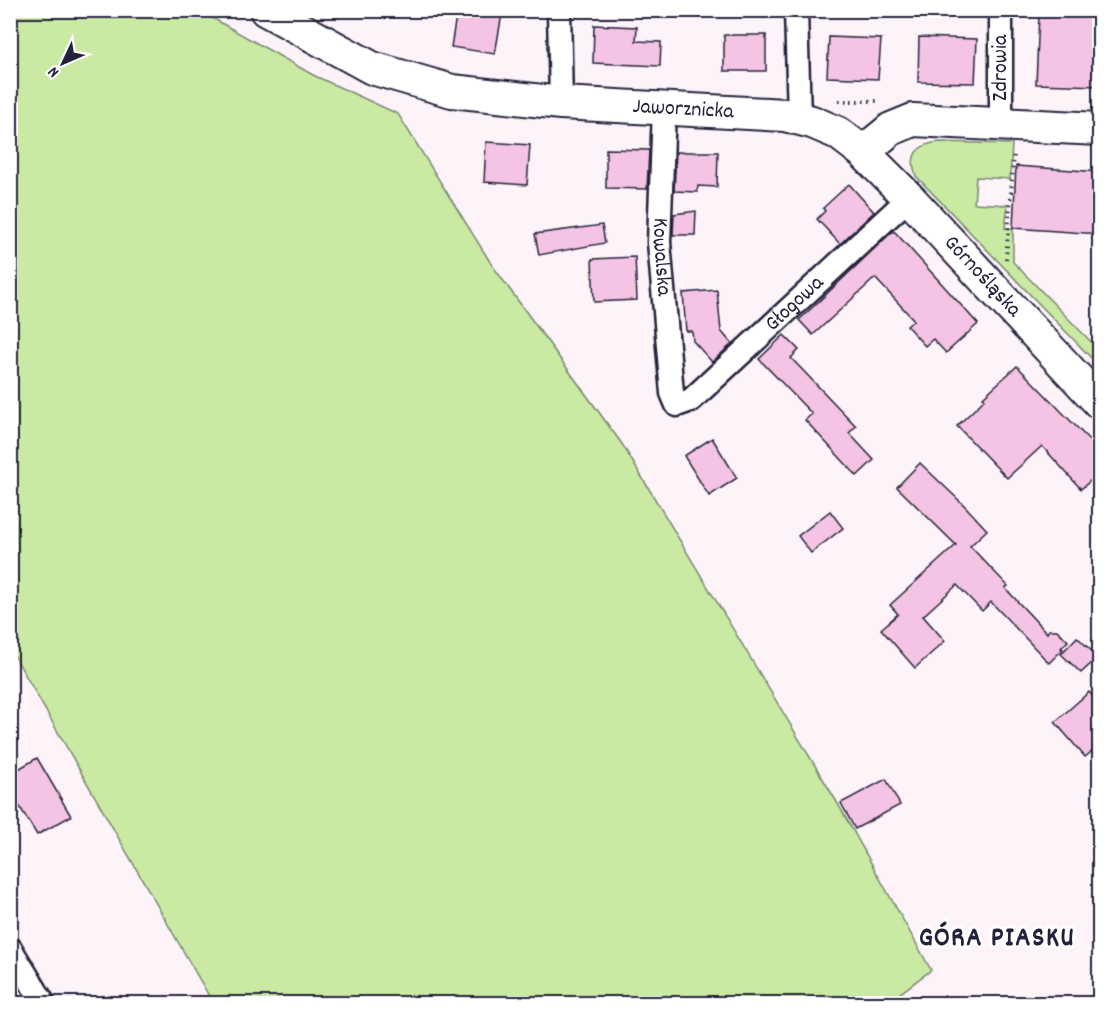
<svg xmlns="http://www.w3.org/2000/svg" width="1110" height="1014" viewBox="0 0 1110 1014" font-family="Dekko,sans-serif">
  <rect width="100%" height="100%" fill="#fdf3f9"/>
  <filter id="ink" filterUnits="userSpaceOnUse"><feTurbulence type="fractalNoise" baseFrequency=".0167" numOctaves="2"/><feDisplacementMap in="SourceGraphic" scale="12" xChannelSelector="R" yChannelSelector="G"/><feConvolveMatrix kernelMatrix="1 2 1 2 8 2 1 2 1" color-interpolation-filters="sRGB"/></filter>
  <g filter="url(#ink)">
    <!-- green -->
    <g fill="#caeaa3" stroke="#76866f" stroke-width="1.5">
      <path d="M10,11H200L313,75L398,114L492,265L622,444L838,804L931,970L899,994L881,1004L213,1003L11,650Z"/>
      <path d="M940,142L1012,144L1010,179L976,177L974,203L1008,205L1005,228H1013V262L1099,350V366L916,176C908,154 918,144 940,142Z"/>
    </g>
    <!-- building -->
    <g fill="#f5c3e3" stroke="#22223b" stroke-width="1.5">
      <path d="M457,10H480L502,14L495,54L451,47Z"/>
      <path d="M1093,11L1094,54H1100V86L1036,84L1039,14Z"/>
      <path d="M594,25L637,27L636,41L661,42L660,66L593,63Z"/>
      <rect x="724" y="35" width="42" height="36"/>
      <path d="M829,37L881,39L878,79L827,77Z"/>
      <path d="M919,37L977,39L975,83L918,82Z"/>
      <path d="M486,142L530,145L527,185L484,182Z"/>
      <path d="M606,149L649,150L647,189L606,188Z"/>
      <path d="M676,152H718L717,187L698,186L697,192L674,191Z"/>
      <path d="M1016,166L1100,172V234L1013,228Z"/>
      <path d="M849,184L874,212L840,244L817,219L825,211L823,208Z"/>
      <path d="M696,211L695,235H673L674,214Z"/>
      <path d="M602,225L605,243L539,255L535,234Z"/>
      <path d="M892,232H895L978,324L946,353L933,339L925,346L907,326L914,320L875,278L813,335L799,320Z"/>
      <path d="M635,257L637,300L594,302L592,259Z"/>
      <path d="M717,290L721,331L732,344L712,362L693,341L692,331H686L683,293Z"/>
      <path d="M784,335L799,350L791,358L856,426L849,433L874,460L857,476L805,420L812,414L759,359Z"/>
      <path d="M1017,366L1100,451V472L1081,489L1042,446L1007,478L957,426L985,399L983,397Z"/>
      <path d="M712,438L737,478L709,496L684,456Z"/>
      <path d="M920,463L965,506L987,530L970,546L1008,586L1005,588L1047,633L1049,630H1057L1068,641L1061,648L1063,649L1049,663L991,602L982,611L957,585L923,616L945,641L915,668L881,629L898,614L890,605L956,545L897,487Z"/>
      <path d="M830,511L843,528L811,553L798,536Z"/>
      <path d="M1077,637L1098,657L1081,673L1061,654Z"/>
      <path d="M1089,692L1100,704V745L1085,757L1055,722Z"/>
      <path d="M37,758L71,816L37,835L10,791V774Z"/>
      <path d="M886,779L900,805L855,829L841,803Z"/>
    </g>
    <g fill="none" stroke-linecap="round" stroke-linejoin="round">
      <!-- street casing -->
      <g stroke="#22223b" stroke-width="27">
        <g id="street">
          <path d="M559,10L561,103"/>
          <path d="M796,10L799,118"/>
          <path d="M1001,10V125"/>
          <path id="s1" d="M664,109L659,242L672,393L677,405L691,400L909,198"/>
          <path d="M10,948L44,1004"/>
        </g>
      </g>
      <!-- secondary casing -->
      <g stroke="#22223b" stroke-width="36">
        <g id="secondary">
          <path id="s2" d="M266,10L372,68L452,91L561,103L785,115L812,122L838,133L863,152L909,198L1100,403"/>
          <path d="M863,152L891,129L913,120L1100,129"/>
        </g>
      </g>
      <!-- path -->
      <g stroke="#22223b" stroke-width="4" stroke-dasharray="1.5 4.5" stroke-linecap="butt">
        <path d="M839,101H879"/>
        <path d="M1006,259L1014,153"/>
      </g>
      <!-- street -->
      <use href="#street" stroke="#fff" stroke-width="22"/>
      <!-- secondary -->
      <use href="#secondary" stroke="#fff" stroke-width="32"/>
    </g>
  </g>
  <g text-anchor="middle" dominant-baseline="central" stroke-width="6" stroke-linejoin="round" paint-order="stroke">
    <!-- street labels -->
    <g font-size="22" fill="#22223b" stroke="#fff">
      <text transform="translate(1001 68) rotate(-90)">Zdrowia</text>
      <text stroke="none"><textPath href="#s2" startOffset="436">Jaworznicka</textPath></text>
      <text stroke="none"><textPath href="#s1" startOffset="148">Kowalska</textPath></text>
      <text stroke="none"><textPath href="#s2" startOffset="798">Górnośląska</textPath></text>
      <text stroke="none"><textPath href="#s1" startOffset="454">Głogowa</textPath></text>
    </g>
    <!-- district labels -->
    <g font-size="28" font-weight="bold" letter-spacing="1.5" fill="#22223b" stroke="#fff">
      <text x="997" y="940">GÓRA PIASKU</text>
    </g>
  </g>
  <!-- margin -->
  <rect width="1110" height="1014" fill="none" stroke="#fff" stroke-width="36"/>
  <rect x="18" y="18" width="1074" height="978" fill="none" stroke="#22223b" stroke-width="2" filter="url(#ink)"/>
  <!-- north arrow -->
  <g transform="translate(63 63) rotate(226)" stroke="#ffffff" stroke-width="4.5" paint-order="stroke">
  <path d="M0-4.5L10 22L0 15L-10 22Z" fill="#22223b"/>
  <text y="-9" font-size="16" font-weight="bold" text-anchor="middle" fill="#22223b">N</text>
  </g>
</svg>
